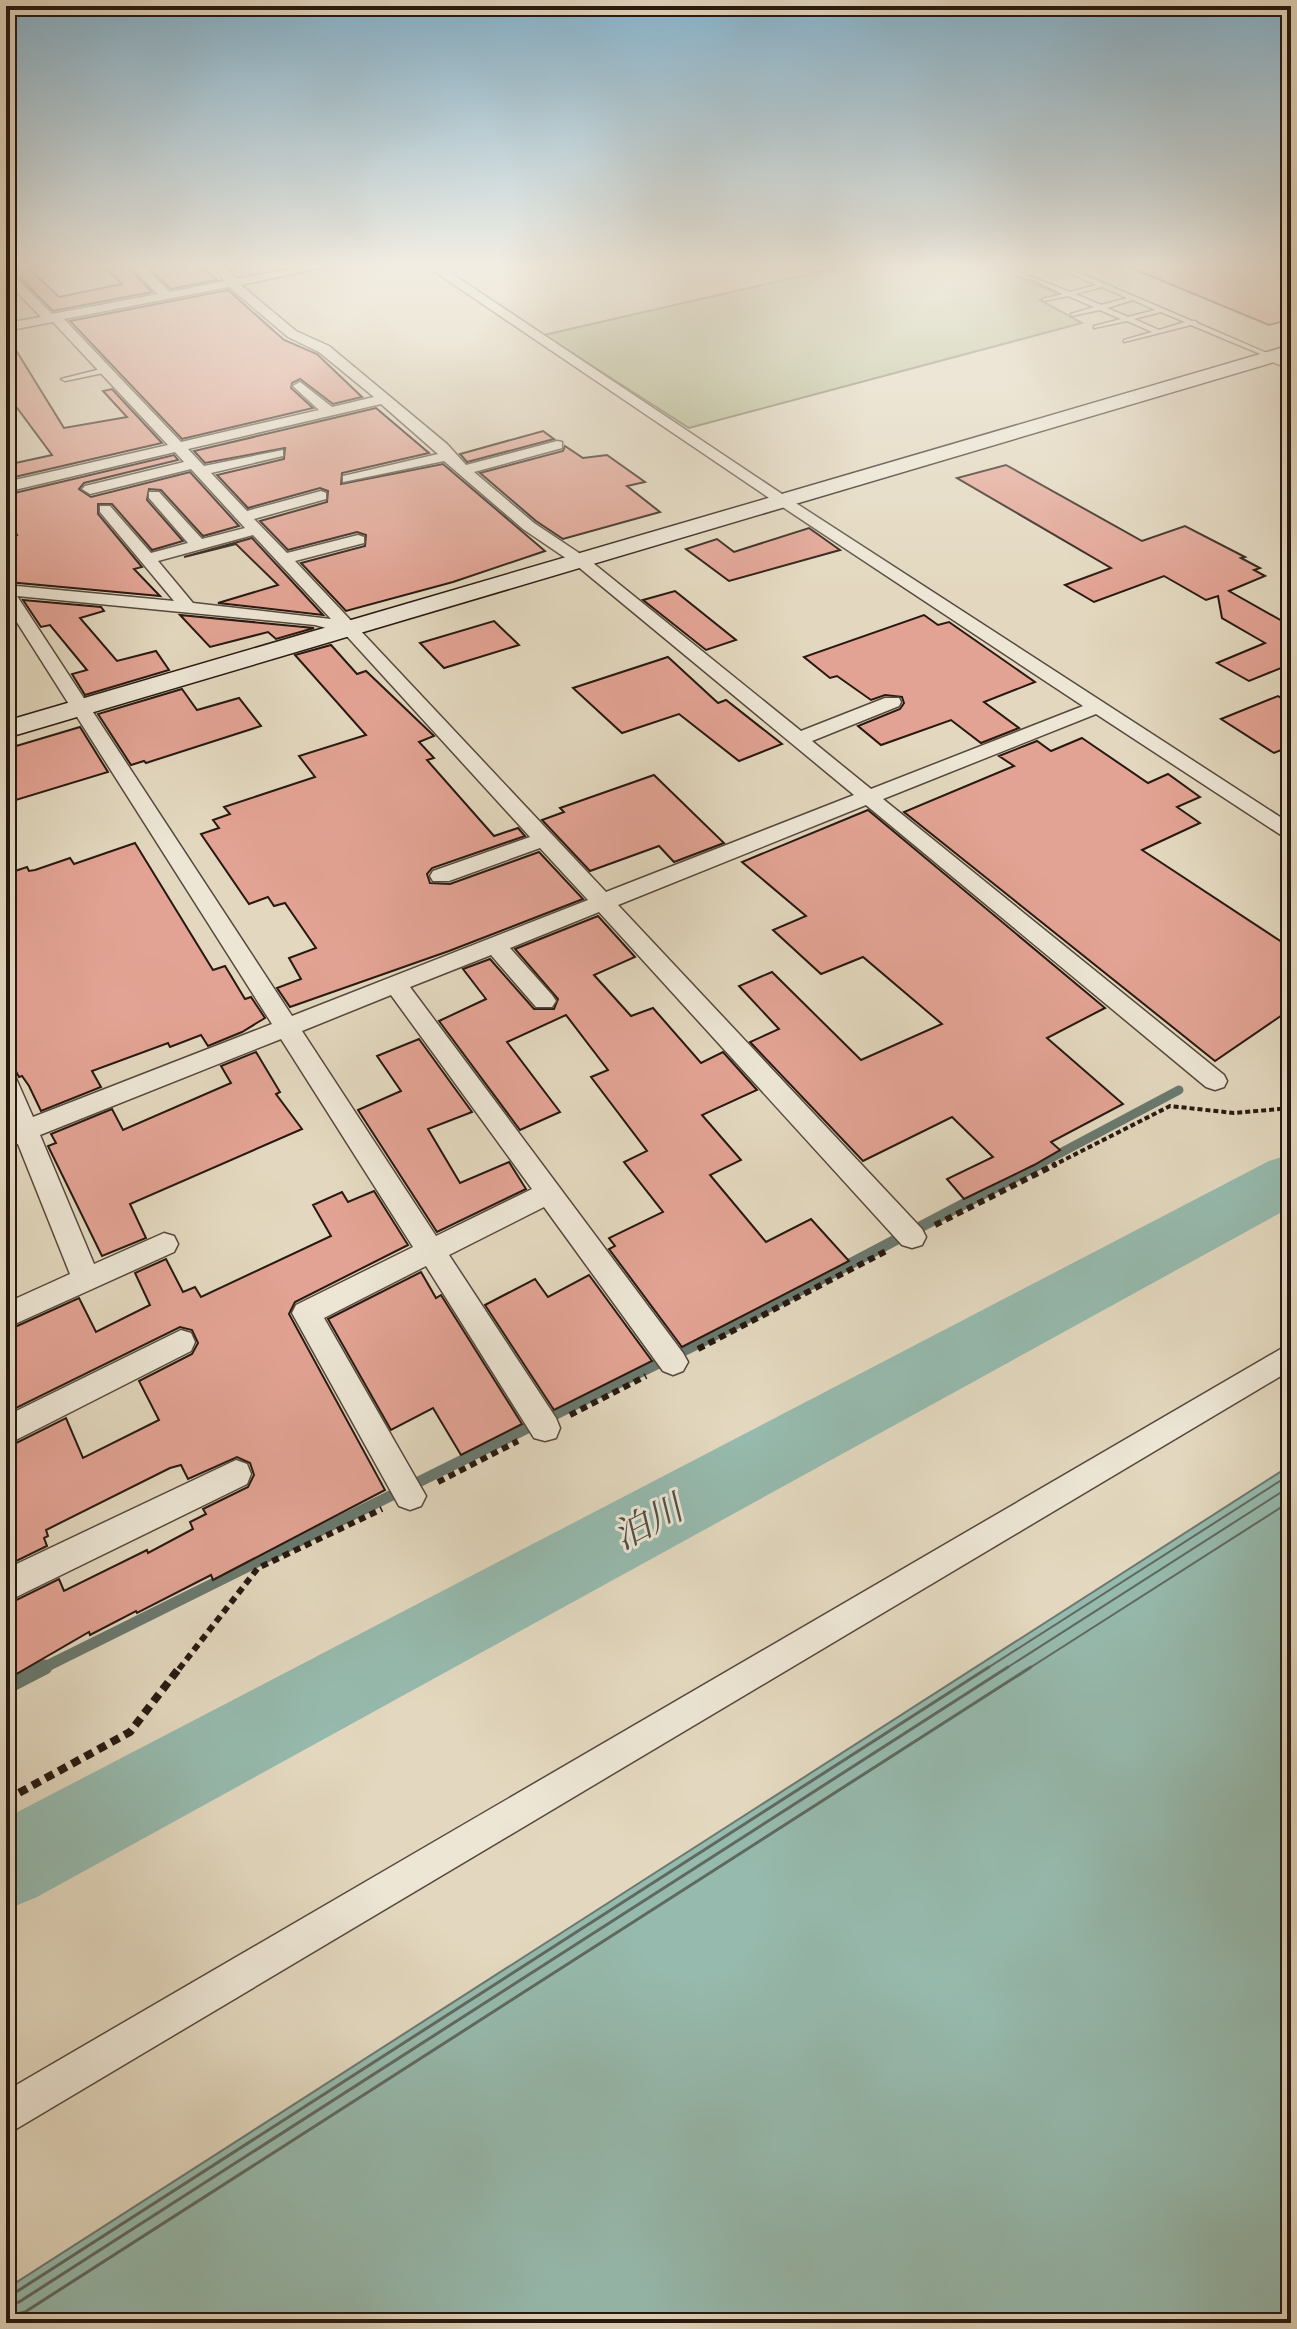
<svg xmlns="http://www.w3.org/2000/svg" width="1297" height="2329" viewBox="0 0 1297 2329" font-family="Alegreya,'Noto Serif JP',serif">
  <rect width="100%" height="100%" fill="#e3d8bf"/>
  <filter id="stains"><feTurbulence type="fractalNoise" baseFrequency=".0025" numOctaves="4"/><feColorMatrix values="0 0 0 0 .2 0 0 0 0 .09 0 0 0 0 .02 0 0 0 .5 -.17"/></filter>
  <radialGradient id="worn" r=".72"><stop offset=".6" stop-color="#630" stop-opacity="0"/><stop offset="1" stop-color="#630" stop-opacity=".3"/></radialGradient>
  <!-- green -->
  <path fill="#b4be91" stroke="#6e6b50" stroke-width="2" d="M858,263H987L1059,294L1040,300L1082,323L689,428L544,335Z"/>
  <!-- water -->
  <path fill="#96baae" stroke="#6a796f" stroke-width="2" d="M1291,1465V2323H6V2289Z"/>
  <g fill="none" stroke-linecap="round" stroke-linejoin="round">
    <!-- shore-far1 -->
    <g stroke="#5e695f" stroke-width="2">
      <path d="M986,1669L1291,1474"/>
      <path d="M1005,1669L1291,1486"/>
      <path d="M1028,1669L1291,1501"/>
    </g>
    <!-- shore -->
    <g stroke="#5e695f" stroke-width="3">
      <path d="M6,2295L13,2294L989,1667"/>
      <path d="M6,2305L19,2302L1008,1667"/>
      <path d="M6,2317L25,2312L1031,1667"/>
    </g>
    <!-- stream-far2 -->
    <path stroke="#6a796f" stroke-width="9" d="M1036,1166L1179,1090"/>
    <!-- stream-far1 -->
    <path stroke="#6a796f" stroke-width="11" d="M41,1669L711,1337L1040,1164"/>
    <!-- stream -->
    <path stroke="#6a796f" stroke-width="15" d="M8,1686L45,1667"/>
    <!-- river -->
    <path fill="#96baae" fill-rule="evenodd" d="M1291,1154V1207L37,1897L6,1910V1818L1269,1161Z"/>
  </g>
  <!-- building -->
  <g fill="#e3a394" stroke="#271810" stroke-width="2">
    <path d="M6,263H23L59,297L122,284L100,263H124L152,292L53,311L16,274L6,272Z"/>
    <path d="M144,263H197L217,280L171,289Z"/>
    <path d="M1119,263H1291V319L1269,325Z"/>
    <path d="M228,290L284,340L317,354L362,397L333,404L300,379L292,383L291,388L313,408L182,439L70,321Z"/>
    <path d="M6,334L64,428L127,417L103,391L112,389L162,443L6,479V465L52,455L6,393Z"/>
    <path d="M376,408L429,453L342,473L341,484L443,464L545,551L453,582L346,611L301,563L365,546L366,535L357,532L288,550L260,521L327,502L328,491L320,488L248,508L217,475L284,459L285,448L205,463L194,451Z"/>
    <path d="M543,431L554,439L467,462L460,454Z"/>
    <path d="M565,446L583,458L607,455L645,482L627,486L660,512L563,539L536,521L480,473L563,451Z"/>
    <path d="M174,455L178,460L84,483L79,489L91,497L190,472L239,526L203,536L161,490L149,489L147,500L183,541L152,550L112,504H98V514L142,567L134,569L160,596L8,582L6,538L17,535L6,513V495Z"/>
    <path d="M1006,465L1142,541L1185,526L1245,557L1241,558L1260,568L1254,570L1265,576L1229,591L1291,626V664L1249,681L1217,663L1265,643L1222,618L1218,596L1206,600L1164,576L1094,602L1065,585L1111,568L957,478Z"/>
    <path d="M809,528L840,550L729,581L686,549L717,539L734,552Z"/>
    <path d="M252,538L323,615L218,603L278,585L236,544L184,557Z"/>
    <path d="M675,591L736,640L706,650L643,600Z"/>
    <path d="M23,600L101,607L104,611L80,618L117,661L156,651L169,670L85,695L72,674L87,670L50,625L41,627Z"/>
    <path d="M180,615L314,628L276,639L268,632L210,647Z"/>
    <path d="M924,615L938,625L949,622L1035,682L984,702L1019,728L981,743L951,720L881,745L858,726L900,709L904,703L902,697L885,695L871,700L837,676L830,678L804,657Z"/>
    <path d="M494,621L519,645L444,668L420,643Z"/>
    <path d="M331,645L357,674L366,671L434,736L419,742L434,758L427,760L494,836L518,828L525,836L432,868L427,874L430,883L450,884L539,852L583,899L449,951L290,1007L277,988L301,979L289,958L316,948L285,903L274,906L268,897L249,904L201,834L219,828L213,820L230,814L224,807L315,777L299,756L366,735L295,655Z"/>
    <path d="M668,657L718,703L726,700L782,744L739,761L679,714L622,733L573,688Z"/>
    <path d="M182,689L197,710L239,698L261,726L146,763L144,761L131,765L98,714Z"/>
    <path d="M1278,696L1291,704V746L1274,753L1221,719Z"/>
    <path d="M80,727L108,772L6,803V749Z"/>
    <path d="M1082,738L1148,783L1168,774L1200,797L1177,807L1200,823L1142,850L1291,948V1009L1215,1061L904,812L1014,766L999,756L1037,741L1051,751Z"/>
    <path d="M654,775L724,843L674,862L659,846L590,871L542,820L564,812L560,808Z"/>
    <path d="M868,810L1105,1008L1047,1038L1123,1104L1051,1142L1060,1150L1034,1165L964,1199L947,1179L993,1157L952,1117L863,1161L750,1042L779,1029L739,986L772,972L861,1060L942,1024L863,957L821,974L773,930L806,916L742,862Z"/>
    <path d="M135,843L213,970L225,966L245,999L251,997L265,1018L242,1032L208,1046L201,1035L170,1047L168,1043L92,1071L101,1087L41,1111L29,1086L22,1076L19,1077L6,1053V874L27,867L29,871L35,870L70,858L74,864Z"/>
    <path d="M598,916L635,957L594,975L631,1016L653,1008L701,1063L723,1052L757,1090L702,1115L741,1160L710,1175L766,1242L811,1219L849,1261L682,1347L609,1249L615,1246L609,1238L663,1212L624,1162L647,1151L591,1077L608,1070L566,1015L507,1042L560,1112L520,1130L439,1021L486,999L463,969L490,959L534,1009H554L558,999L515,949Z"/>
    <path d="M419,1039L472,1112L428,1129L460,1183L509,1162L526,1189L437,1232L358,1110L401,1091L377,1056Z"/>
    <path d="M256,1052L280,1092L276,1094L302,1129L130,1204L146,1238L102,1256L48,1146L56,1143L51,1134L112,1109L123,1130L231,1083L221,1066Z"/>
    <path d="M374,1191L408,1245L295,1302L289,1314L385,1490L213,1580L211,1575L137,1613L136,1611L90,1635L89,1632L6,1680V1605L59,1579L64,1591L147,1550L148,1553L193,1529L190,1522L206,1514L203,1509L248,1487L254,1475L250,1463L237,1457L188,1479L181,1465L170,1468L46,1530L48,1536L44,1538L47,1546L6,1566V1448L66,1418L83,1458L159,1420L139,1381L192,1354L198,1343L192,1330L180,1327L6,1413V1331L79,1298L96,1332L150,1305L135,1273L166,1259L183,1292L195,1287L201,1297L331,1236L313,1205L342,1192L348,1202Z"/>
    <path d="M421,1272L436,1298L441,1295L522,1424L461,1455L433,1408L391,1430L328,1319Z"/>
    <path d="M589,1275L652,1361L554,1410L485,1305L535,1279L548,1297Z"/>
  </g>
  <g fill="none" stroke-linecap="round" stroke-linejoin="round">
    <!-- lane casing -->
    <g stroke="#56483c" stroke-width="3">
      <g id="lane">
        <path d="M998,263H1006L1019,270L1014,271Z"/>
        <path d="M1047,263H1056L1192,321H1196L1197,323L1276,357L1270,358L1191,325L1124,342V340L1152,332L1127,321L1094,328V326L1121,319L1100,310L1071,316V314L1094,307L1068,296L1043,301V299L1063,294L1029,278V276L1070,292L1096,285ZM1102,287L1127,298L1101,305L1075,294ZM1133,300L1155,310L1128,317L1107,308ZM1161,312L1185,322L1159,330L1134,319Z"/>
        <path d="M105,368L108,372L65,381L61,379Z"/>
      </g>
    </g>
    <!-- street casing -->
    <g stroke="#56483c" stroke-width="3">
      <g id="street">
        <path d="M127,263H140L170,292L225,281L208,263H221L237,279L318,263H343L241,285L296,331L329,346L447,444L466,465L557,441L562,442V448L474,472L534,523L588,559L801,731L885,698H899L901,702L899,706L812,741L871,789L1083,706L778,504L422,263H436L788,498L1291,824V839L1284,837L1096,714L883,799L1224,1075L1227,1081L1224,1087L1215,1090L1206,1087L866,805L618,905L922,1229L926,1237L922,1245L912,1248L902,1245L599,912L510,948L552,995L556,1001L552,1007H536L491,955L410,987L683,1353L688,1362L683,1371L673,1375L663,1371L544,1207L449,1255L556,1418L560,1428L556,1438L545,1441L534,1438L426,1266L324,1318L426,1496L421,1506L410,1510L399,1506L292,1313L296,1305L413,1247L281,1039L40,1135L94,1264L164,1233L174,1236L178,1244L174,1252L6,1328V1303L70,1274L18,1144L6,1148V1128L11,1126L6,1113V1073L15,1076L33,1117L272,1024L6,605V585L174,601L100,512V506H110L151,553L188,543L149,498V492H159L202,539L245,528L191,469L90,494L82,489L85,486L184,462L175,452L6,492V482L168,445L53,322L6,331V323L41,317L6,281V275L14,276L52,314L158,294ZM229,287L288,337L319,352L374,397L332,407L300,382L293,386L319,410L181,442L64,319ZM381,404L438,454L343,476V482L444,461L523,529L576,565L854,795L606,892L295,561L364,543V537L358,535L287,553L254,519L326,499V493L321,491L247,511L211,473L283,456V450L204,466L188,449ZM253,535L331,619L193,603L158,561ZM17,596L315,625L344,633L530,837L433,871L430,876L433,881H449L540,848L588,900L292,1016ZM391,995L532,1189L436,1236L302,1031Z"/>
        <path d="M1267,354L1291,360V369L1267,360Z"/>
        <path d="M181,1330L191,1333L195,1342L191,1351L6,1445V1416Z"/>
        <path d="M1291,1343V1370L6,2135V2091Z"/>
        <path d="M236,1460L247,1464L251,1474L247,1484L6,1602V1569Z"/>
      </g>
    </g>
    <!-- secondary casing -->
    <g stroke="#271810" stroke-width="3">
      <path id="secondary" d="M1291,345V357L6,738V721Z"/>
    </g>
    <!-- path-far2 -->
    <path stroke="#271810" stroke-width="4" stroke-dasharray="5 3" stroke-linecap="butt" d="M1052,1166L1170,1106L1234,1113L1291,1108"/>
    <!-- path-far1 -->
    <g stroke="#271810" stroke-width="6" stroke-dasharray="7 5" stroke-linecap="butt">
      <path d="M935,1225L1056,1164"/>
      <path d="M698,1349L888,1250"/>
      <path d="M570,1415L646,1376"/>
      <path d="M438,1482L518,1441"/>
      <path d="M179,1669L258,1568L382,1509"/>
    </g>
    <!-- path -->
    <path stroke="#271810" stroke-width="8" stroke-dasharray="9 6" stroke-linecap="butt" d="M6,1800L130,1732L180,1667"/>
    <!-- lane -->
    <use href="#lane" fill="#ede6d5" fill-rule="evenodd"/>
    <!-- street -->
    <use href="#street" fill="#ede6d5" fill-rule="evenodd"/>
    <!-- secondary -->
    <use href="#secondary" fill="#ede6d5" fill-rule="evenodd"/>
  </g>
  <!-- sky -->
  <linearGradient id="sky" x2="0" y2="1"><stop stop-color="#87b6d1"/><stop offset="0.45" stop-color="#f2ede2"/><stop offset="1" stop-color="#f2ede2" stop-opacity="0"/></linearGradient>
  <rect width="1297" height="589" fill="url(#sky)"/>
  <g text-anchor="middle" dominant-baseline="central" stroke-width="6" stroke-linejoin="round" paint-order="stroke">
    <!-- near-water labels -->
    <g font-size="36" font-style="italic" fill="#4e5147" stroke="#ede6d5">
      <text transform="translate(648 1522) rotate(-28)">泊川</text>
    </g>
  </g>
  <!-- margin -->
  <rect width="1297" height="2329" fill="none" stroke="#e3d8bf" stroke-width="32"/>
  <rect x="8" y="8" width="1281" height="2313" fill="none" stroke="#271810" stroke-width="4"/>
  <rect x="16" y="16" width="1265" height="2297" fill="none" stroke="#271810" stroke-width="2"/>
  <rect width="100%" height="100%" filter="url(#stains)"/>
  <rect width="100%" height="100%" fill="url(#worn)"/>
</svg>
